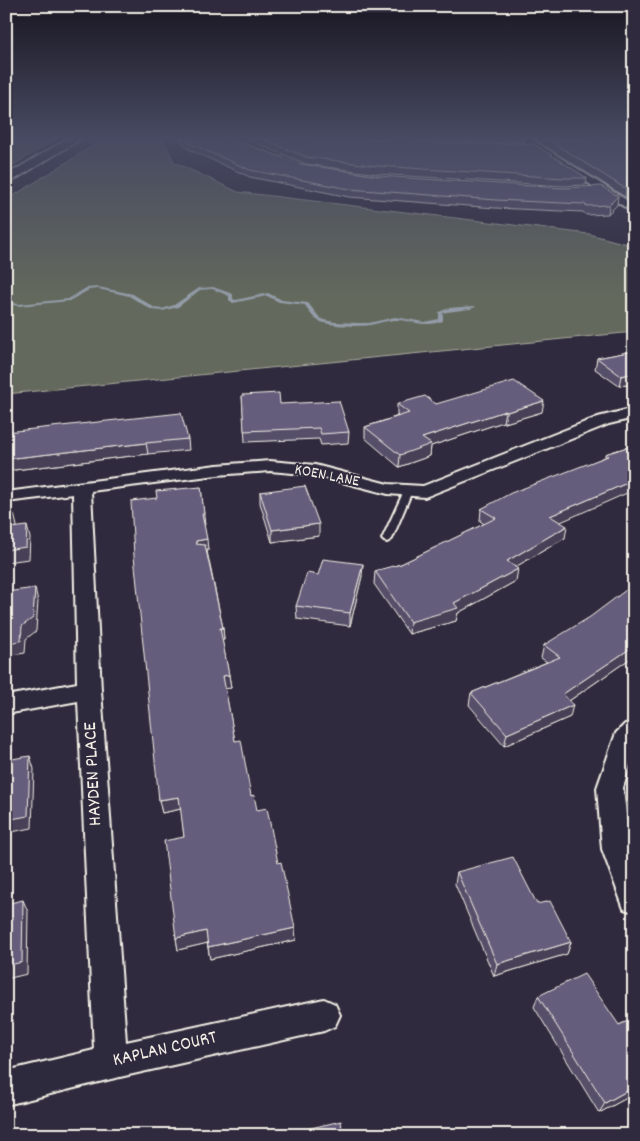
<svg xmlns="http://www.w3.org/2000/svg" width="640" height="1141" viewBox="0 0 640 1141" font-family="Dekko,sans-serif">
  <rect width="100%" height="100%" fill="#2f2a3d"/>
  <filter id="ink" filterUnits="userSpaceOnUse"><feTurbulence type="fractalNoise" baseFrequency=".02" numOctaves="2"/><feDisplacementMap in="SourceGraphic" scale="10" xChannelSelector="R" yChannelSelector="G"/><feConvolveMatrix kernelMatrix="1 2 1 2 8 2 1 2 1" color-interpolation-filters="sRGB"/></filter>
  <g filter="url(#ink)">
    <!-- green -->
    <g fill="#64695c" stroke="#acada2">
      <path d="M6,139H57L6,169Z"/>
      <path d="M104,139H163L174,162L238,192L589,234L634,246V332L6,394V203L13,196Z"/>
    </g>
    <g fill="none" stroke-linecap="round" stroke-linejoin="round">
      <!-- stream -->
      <path fill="#939ca8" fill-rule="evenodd" d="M98,287L133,294L155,308L162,309L174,305L199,288L213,287L233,294V299L236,300L268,293L282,300L308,303L320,318L324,320L335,322L358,323H369L395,317L424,322L439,319V312L449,308L474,306L476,307L470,309L447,312L443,313V321C422,328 417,321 397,320C388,320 379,323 370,325C359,327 326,326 317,320C312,317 308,310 305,305L279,302L267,296L233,303L229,300V296L212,289L200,290L178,307L162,311L152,310L129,296L98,289L89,290L69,301L19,306L6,304V302L19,304L68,299L86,288Z"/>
      <!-- lane casing -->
      <g stroke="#f4f1e8" stroke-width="4">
        <path id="lane" d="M408,488L412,491L392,539L387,542L384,541L382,539L404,491Z"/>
      </g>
      <!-- street casing -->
      <g stroke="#f4f1e8" stroke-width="4">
        <g id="street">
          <path d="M521,139H531L634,205V213Z"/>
          <path d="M634,408V418L609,424L425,497L388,494L315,475L270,471L217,475L91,491L101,690L126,1042L324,999L335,1004L340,1015L335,1026L324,1031L111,1079L6,1105V1071L94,1050L78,701L6,714V696L77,683L73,494L6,502V492L217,465L270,461L315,465L388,484L423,486L598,417Z"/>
          <path d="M634,722V752L623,788L630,849L634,860V912L624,909L602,849L597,788L616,733L625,724Z"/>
        </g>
      </g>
      <!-- secondary casing -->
      <g stroke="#f4f1e8" stroke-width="3">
        <path id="secondary" d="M67,139H81L6,185V175Z"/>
      </g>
      <!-- lane -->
      <use href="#lane" fill="#2f2a3d" fill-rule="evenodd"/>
      <!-- street -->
      <use href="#street" fill="#2f2a3d" fill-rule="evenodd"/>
      <!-- secondary -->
      <use href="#secondary" fill="#2f2a3d" fill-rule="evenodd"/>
    </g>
    <!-- wall -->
    <g fill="#57506a" stroke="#f4f1e8">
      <path d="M179,139H236L237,141L301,164L378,176L617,205L608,214L586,215L583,212L495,208L349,197L250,177L190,150Z"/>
      <path d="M246,139H406L587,178L586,185L562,186L378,174L306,164Z"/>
      <path d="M413,139H524L523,142H461Z"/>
      <path d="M534,139H634V192L631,191L625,197Z"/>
      <path d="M634,351V384L619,386L595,369L597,358Z"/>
      <path d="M242,395L280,404L349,432L348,443L321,445L319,439L245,442Z"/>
      <path d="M397,404H436L542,412L505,423L503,422L431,446L430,456L399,467L365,438V427L398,416L397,415Z"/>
      <path d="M6,432L188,439L189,450L148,454L6,471Z"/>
      <path d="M634,445L560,522L565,538L515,567L516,581L458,613L456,621L409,634L374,584L375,571L401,564L484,524L480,521L481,509L605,457V454Z"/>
      <path d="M201,487L205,525L204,526L208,551H207L223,628L224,640H222L229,675L231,688H225L235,741L251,796L278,863L296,940L210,959L207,943L178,950L176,938L184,837L181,809L162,813L159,800L157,498Z"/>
      <path d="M260,492L319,536L272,542L260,503Z"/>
      <path d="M318,575L362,576L350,626L297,619L296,606Z"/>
      <path d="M544,645L634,656L569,701L570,717L504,746L469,705L471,693L547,662L541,658Z"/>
      <path d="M457,872L537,904L571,942L567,954L494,976L455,884Z"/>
      <path d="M538,996L619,1025L634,1018V1094L599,1113L534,1007Z"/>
    </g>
    <!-- shaded-wall -->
    <g fill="#474156" stroke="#f4f1e8">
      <path d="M632,183L631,191L625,197L626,189Z"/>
      <path d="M618,196L617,205L608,214L609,205Z"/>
      <path d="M634,373V384L619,386L621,376Z"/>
      <path d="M544,401L542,412L505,423L507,412Z"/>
      <path d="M505,411L503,422L431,446L430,456L399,467L400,455L422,438Z"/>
      <path d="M146,443L148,454L6,471V459Z"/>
      <path d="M634,480V490L547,528L550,516Z"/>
      <path d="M14,514L17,526L16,540L12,528Z"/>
      <path d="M319,524V536L272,542V530Z"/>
      <path d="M27,526L30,538L29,559L6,562V550Z"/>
      <path d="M567,526L565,538L505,573L507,561Z"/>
      <path d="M207,539L208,551L198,553L196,541Z"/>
      <path d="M363,564L362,576L350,626V613Z"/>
      <path d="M518,569L516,581L458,613L456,621L409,634L410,622L454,603Z"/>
      <path d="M35,588L38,601L36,631L26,639L25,653L12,655L11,662H6V649L8,643L22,626Z"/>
      <path d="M220,628H223L224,640H221Z"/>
      <path d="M634,646V656L560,707L563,694Z"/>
      <path d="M229,675L231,688L224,689L223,676Z"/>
      <path d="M573,705L570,717L504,746L507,734Z"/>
      <path d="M30,756L34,769L32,828L6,833V820Z"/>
      <path d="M179,797L181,809L162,813L159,800Z"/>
      <path d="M23,900L28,912L27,974L6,979V966Z"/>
      <path d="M295,928L296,940L210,959L208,947Z"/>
      <path d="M206,931L208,943L178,950L176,938Z"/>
      <path d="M571,942L567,954L494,976L497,964Z"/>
      <path d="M634,1087V1094L599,1113L605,1103Z"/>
    </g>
    <!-- building -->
    <g fill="#655d7b" stroke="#f4f1e8">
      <path d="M186,139H236L237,141L301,164L378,176L563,188L601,186L618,196L609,205L587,206L584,204L496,200L349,189L250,170L189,143Z"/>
      <path d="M263,139H406L440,143L534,144L587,178H563L378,166L306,157Z"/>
      <path d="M547,139H634V183H632L626,189Z"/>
      <path d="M634,351V373L621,376L597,358Z"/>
      <path d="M514,381L544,401L507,412L505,411L422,438L431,444L400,455L365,427L409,413L397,404L425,396L436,404Z"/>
      <path d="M279,393L280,404L339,401L349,432L321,434L319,428L244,431L242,395Z"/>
      <path d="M181,413L188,439L146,443L6,459V432Z"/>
      <path d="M634,445V480L550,516L567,526L507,561L518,569L454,603L458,608L410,622L375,571L401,564L496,518L481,509L511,493L608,456L605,454Z"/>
      <path d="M305,486L319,524L272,530L260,492Z"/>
      <path d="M201,487L204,514H202L207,539L196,541V544L205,545L223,628H220L229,675L223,676L235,741L241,740L251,796L254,795L257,810L267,808L278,863L281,862L295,928L208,947L206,931L176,938L164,841L184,837L179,797L159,800L134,556L131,501L157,498L156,491Z"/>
      <path d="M14,514L12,528L27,526L26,547L6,550V515Z"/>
      <path d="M323,559L363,564L350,613L296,606L307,573L318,575Z"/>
      <path d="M634,584V646L563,694L573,705L507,734L471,693L560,657L544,645L590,617Z"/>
      <path d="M35,588L33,618L22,626L21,641L8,643L7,649H6V592Z"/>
      <path d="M30,756L28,816L6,820V760Z"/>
      <path d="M513,857L537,904L550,901L571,942L497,964L457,872Z"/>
      <path d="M23,900L22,962L6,966V904Z"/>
      <path d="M584,974L619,1025L634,1018V1087L605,1103L538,996Z"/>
      <path d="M341,1121L343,1135H294V1132Z"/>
    </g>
  </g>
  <!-- sky -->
  <linearGradient id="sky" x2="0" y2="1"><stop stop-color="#1a1722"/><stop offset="0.46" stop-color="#474a62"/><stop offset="1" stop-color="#474a62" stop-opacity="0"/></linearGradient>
  <rect width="640" height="299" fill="url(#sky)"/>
  <g text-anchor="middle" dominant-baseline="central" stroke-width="4" stroke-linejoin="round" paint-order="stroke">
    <!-- street labels -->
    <g font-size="16" fill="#f4f1e8" stroke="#2f2a3d">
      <text transform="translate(327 476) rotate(11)">KOEN LANE</text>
    </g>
    <!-- near-street labels -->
    <g font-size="19" fill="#f4f1e8" stroke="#2f2a3d">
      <text transform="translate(94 774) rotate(-93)">HAYDEN PLACE</text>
      <text transform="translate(165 1050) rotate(-13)">KAPLAN COURT</text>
    </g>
  </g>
  <!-- margin -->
  <rect width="640" height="1141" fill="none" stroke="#2f2a3d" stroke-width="25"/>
  <rect x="12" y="12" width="615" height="1116" fill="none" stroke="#f4f1e8" stroke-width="2" filter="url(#ink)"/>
</svg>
